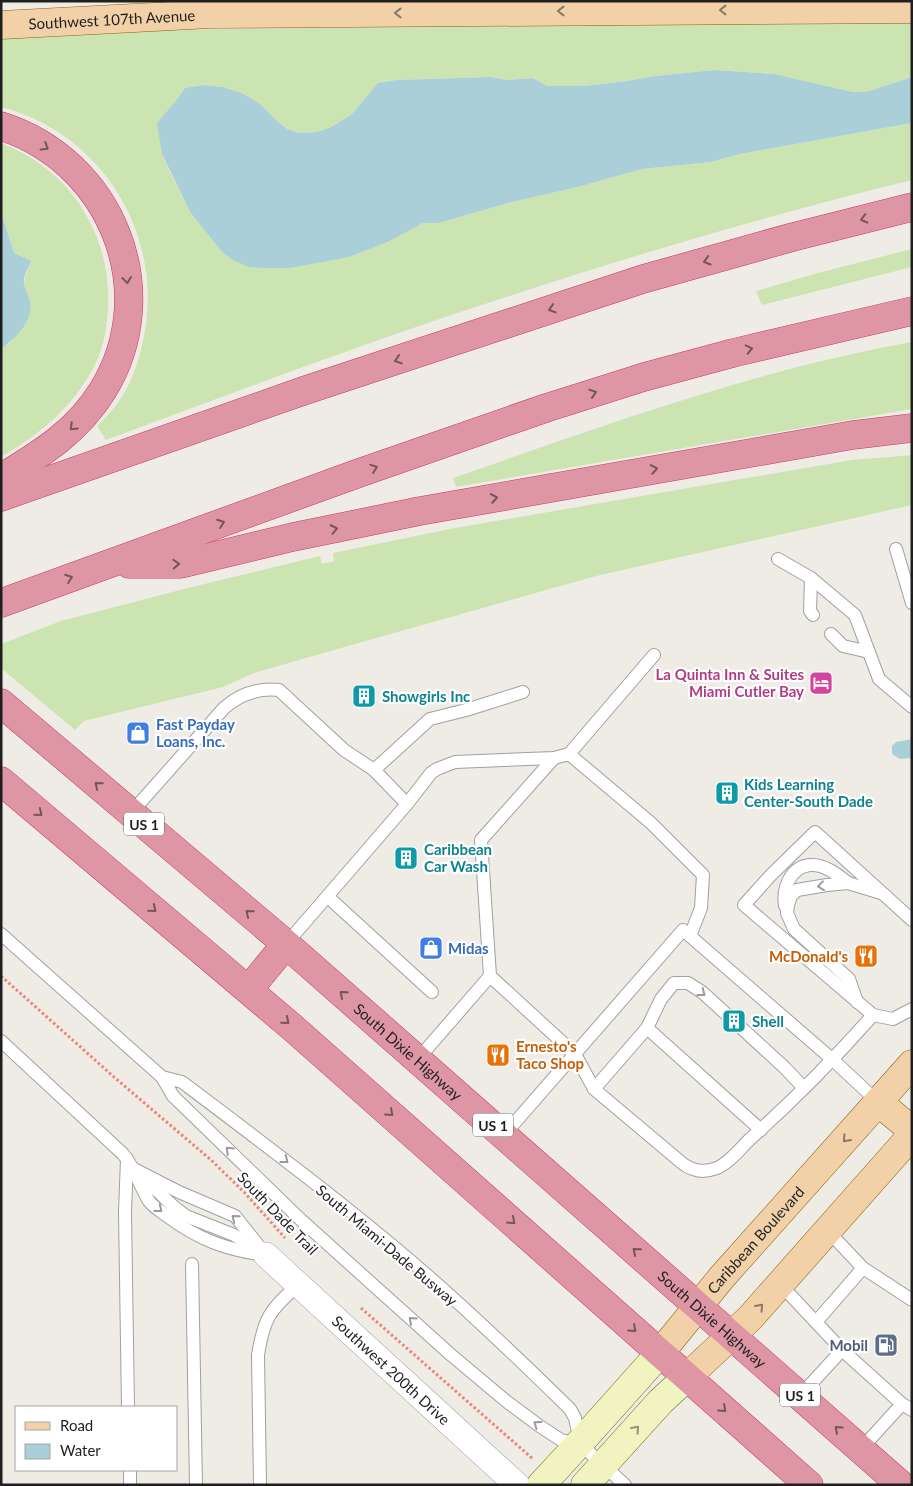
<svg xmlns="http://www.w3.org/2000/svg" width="913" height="1486" viewBox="0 0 913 1486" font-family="Lato,sans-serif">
  <rect width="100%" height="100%" fill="#efece6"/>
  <!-- grass -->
  <g fill="#cbe4b2">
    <path d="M912,22V77L866,92H853L774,74L715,70L655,76L627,81L584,86H547L533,78L507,80L490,77L396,80L378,83L352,114L331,127L317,132L299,133L287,129L277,121L259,103L242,93L223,87L204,85L185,88L175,102L162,154L169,170L190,212L221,251L264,268L349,257L388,242L423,223H439L508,203L578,187L642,169L711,162L740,154L912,123V180C735,223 562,277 390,336C295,369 201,405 106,440L97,426C103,420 108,415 113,409C130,389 139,362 144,336C164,234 102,133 1,107V32L665,23Z"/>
    <path d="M1,143C70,169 111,234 108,306C107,324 105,342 98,358C79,402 41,434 1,457V350L12,341L29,300C21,280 24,280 31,262L14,253L1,212Z"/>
    <path d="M912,249V267L762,305L756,291L818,273Z"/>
    <path d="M912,342V409L456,487L453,478C603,426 754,370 912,342Z"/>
    <path d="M912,455V505L596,576L341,648L254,673L223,687L84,721L75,730L1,668V644L61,621L184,589L320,556L322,564L334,561L333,553L455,528L852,460Z"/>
  </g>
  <!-- water -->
  <g fill="#abcfd8">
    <path d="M715,70L774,74L853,92H866L912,77V123L740,154L711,162L642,169L578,187L508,203L439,223H423L388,242L349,257L290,268H264L249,267L233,260L221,251L190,212L162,154L157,123L175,102L185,88L204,85L223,87L242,93L259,103L277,121L287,129L299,133L317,132L331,127L352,114L378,83L396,80L490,77L507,80L533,78L547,86H584L627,81L655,76Z"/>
    <path d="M1,212L14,253L31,261C29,268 25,272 24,279C23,286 27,292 29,298C36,320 16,337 1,350Z"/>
    <path d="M912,739V758L900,759L892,754V746L896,742Z"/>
  </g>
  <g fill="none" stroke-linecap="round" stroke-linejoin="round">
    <!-- lane casing -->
    <g stroke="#a0a0a0" stroke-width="14">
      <g id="lane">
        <path d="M896,549L912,603"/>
        <path d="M778,559L811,578L855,615L879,679L912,707"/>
        <path d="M811,578L810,611L813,615"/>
        <path d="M831,634L843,646L869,652"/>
        <path d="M569,754L654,655"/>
        <path d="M407,804L374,770L430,719L466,710L523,692"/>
        <path d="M131,813L224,708C240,694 259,688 279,690L344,750L374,770"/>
        <path d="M328,897L432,992"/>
        <path d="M785,906C782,889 790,867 810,865C825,864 838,875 848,883"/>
        <path d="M912,920L815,832L770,876L744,905L873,1015L893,1019L912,1009"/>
        <path d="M1,934L162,1077"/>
        <path d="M286,944L407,804L431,773L437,769L455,762L554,758L569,754L651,823L703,875L701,908L690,936"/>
        <path d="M490,976L481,840L554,758"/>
        <path d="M857,1002L849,979L794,929L787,913L788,905L791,896L797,890L827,885L848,883L881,893"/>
        <path d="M647,1028L661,999L674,983H688L702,992L784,1067L804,1088"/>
        <path d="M1,1041L123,1154C135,1168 139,1185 149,1201C153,1207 161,1211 167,1216C199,1240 227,1250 266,1255"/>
        <path d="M418,1059L490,976L575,1054L594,1089L682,1163C693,1172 704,1173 717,1168C729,1163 740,1149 749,1140C793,1101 834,1059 873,1015"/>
        <path d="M594,1089L647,1028L761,1130"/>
        <path d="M504,1135L683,930L833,1060L878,1102"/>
        <path d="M127,1159L125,1212L128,1407"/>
        <path d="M134,1169L179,1192L235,1216L266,1255"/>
        <path d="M145,1179L173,1206L186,1216L234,1235L258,1250"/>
        <path d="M192,1264L196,1485"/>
        <path d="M863,1268L912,1300"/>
        <path d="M780,1284L842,1350"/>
        <path d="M816,1322L863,1268L828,1231"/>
        <path d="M800,1396L842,1350L902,1404L912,1410"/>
        <path d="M580,1441L575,1418L570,1409C521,1361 472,1314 420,1269C343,1203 263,1143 182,1082L162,1077L173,1096L301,1220L450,1354L506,1401L541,1427L561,1440L580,1444L625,1485"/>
        <path d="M861,1449L902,1404"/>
        <path d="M130,1470V1485"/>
        <path d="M260,1485L258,1355C264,1317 270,1310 299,1284"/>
      </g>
    </g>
    <!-- street casing -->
    <g stroke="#a0a0a0" stroke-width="26">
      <g id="street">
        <path id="s1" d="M266,1255L517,1485"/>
      </g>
    </g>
    <!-- secondary casing -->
    <g stroke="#646c10" stroke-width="29">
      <g id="secondary">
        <path d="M541,1485C582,1441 621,1397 660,1353"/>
        <path d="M585,1485L661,1401L687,1377"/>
      </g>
    </g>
    <!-- primary casing -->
    <g stroke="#8b600f" stroke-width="29">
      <g id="primary">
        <path id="s2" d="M1,25L210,14L912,9"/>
        <path d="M878,1102L912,1130"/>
        <path id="s3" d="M660,1353L722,1277L912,1064"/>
        <path d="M687,1377L750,1318L912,1135"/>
      </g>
    </g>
    <!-- highway casing -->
    <g stroke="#c9376b" stroke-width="29">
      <g id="highway">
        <path d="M1,126C111,161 164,290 103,390C77,432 42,453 1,478"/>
        <path d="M1,497L306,390L643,279L793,237L912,207"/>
        <path d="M129,564H181L293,537L420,511L853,435L912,428"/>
        <path d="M1,603L359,473L546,408L644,377L733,353L912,311"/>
        <path id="s4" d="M1,703L286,944L901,1485"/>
        <path d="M1,781L293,1028L809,1485"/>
        <path d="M249,989L286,944"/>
      </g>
    </g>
    <!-- path -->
    <g stroke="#ec847a" stroke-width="3" stroke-dasharray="2.5 2.5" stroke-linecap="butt">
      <path d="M1,976L114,1077L211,1160L244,1192L285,1238"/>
      <path d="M361,1308L533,1459"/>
    </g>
    <!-- lane -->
    <use href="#lane" stroke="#fff" stroke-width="12"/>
    <!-- street -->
    <use href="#street" stroke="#fff" stroke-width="25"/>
    <!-- secondary -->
    <use href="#secondary" stroke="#f1f3c0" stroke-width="28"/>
    <!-- primary -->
    <use href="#primary" stroke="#f3d1a8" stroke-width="28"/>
    <!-- highway -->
    <use href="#highway" stroke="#de96a5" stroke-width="28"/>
  </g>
  <!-- one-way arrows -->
  <defs><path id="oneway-chevron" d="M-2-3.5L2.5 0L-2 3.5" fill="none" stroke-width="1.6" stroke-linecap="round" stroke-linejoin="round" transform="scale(1.25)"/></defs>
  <g stroke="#897864">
    <use href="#oneway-chevron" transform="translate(723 10) rotate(180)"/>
    <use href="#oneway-chevron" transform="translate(561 11) rotate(180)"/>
    <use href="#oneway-chevron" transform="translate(398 13) rotate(180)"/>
    <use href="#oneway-chevron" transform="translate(846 1139) rotate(132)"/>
    <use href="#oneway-chevron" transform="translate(760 1307) rotate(-48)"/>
  </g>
  <g stroke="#75555b">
    <use href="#oneway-chevron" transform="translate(45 147) rotate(32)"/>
    <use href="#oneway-chevron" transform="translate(864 219) rotate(166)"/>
    <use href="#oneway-chevron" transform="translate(707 261) rotate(164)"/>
    <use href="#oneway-chevron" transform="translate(127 280) rotate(83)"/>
    <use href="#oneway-chevron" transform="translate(552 309) rotate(162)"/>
    <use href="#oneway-chevron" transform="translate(749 349) rotate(-13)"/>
    <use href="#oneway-chevron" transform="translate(398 360) rotate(162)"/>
    <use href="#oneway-chevron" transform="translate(593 393) rotate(-18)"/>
    <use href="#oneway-chevron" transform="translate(73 427) rotate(136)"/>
    <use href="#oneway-chevron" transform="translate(374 468) rotate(-19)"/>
    <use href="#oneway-chevron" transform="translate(654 469) rotate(-10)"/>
    <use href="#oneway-chevron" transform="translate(494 498) rotate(-10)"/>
    <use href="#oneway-chevron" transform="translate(221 523) rotate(-20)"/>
    <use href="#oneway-chevron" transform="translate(334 529) rotate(-12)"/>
    <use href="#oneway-chevron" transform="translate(176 564) rotate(-2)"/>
    <use href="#oneway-chevron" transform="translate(69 578) rotate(-20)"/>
    <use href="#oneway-chevron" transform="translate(98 785) rotate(-140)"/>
    <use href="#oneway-chevron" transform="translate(39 813) rotate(40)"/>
    <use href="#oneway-chevron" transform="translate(153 909) rotate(40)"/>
    <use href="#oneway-chevron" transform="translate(249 913) rotate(-140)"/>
    <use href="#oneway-chevron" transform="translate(343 994) rotate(-139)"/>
    <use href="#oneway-chevron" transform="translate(286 1021) rotate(41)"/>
    <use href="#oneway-chevron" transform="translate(390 1113) rotate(42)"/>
    <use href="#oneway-chevron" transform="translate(512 1221) rotate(42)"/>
    <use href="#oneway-chevron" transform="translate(636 1251) rotate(-139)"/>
    <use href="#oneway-chevron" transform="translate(633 1329) rotate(42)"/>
    <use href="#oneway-chevron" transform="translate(723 1409) rotate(42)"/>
    <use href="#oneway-chevron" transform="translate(838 1429) rotate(-138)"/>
  </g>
  <g stroke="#9a9a9a">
    <use href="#oneway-chevron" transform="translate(821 886) rotate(173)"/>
    <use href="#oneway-chevron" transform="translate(702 993) rotate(38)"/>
    <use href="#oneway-chevron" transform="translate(229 1150) rotate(-136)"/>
    <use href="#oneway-chevron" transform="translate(285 1160) rotate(38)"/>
    <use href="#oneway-chevron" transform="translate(159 1209) rotate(38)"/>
    <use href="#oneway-chevron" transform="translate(235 1218) rotate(-141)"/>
    <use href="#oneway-chevron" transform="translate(412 1320) rotate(-138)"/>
    <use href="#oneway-chevron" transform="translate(537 1424) rotate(-144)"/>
  </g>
  <use stroke="#929478" href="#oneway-chevron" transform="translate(636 1429) rotate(-48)"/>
  <!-- icons -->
  <defs>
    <g id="hotel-square" transform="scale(1.25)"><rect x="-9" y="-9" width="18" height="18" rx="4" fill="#d1479c" stroke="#fff"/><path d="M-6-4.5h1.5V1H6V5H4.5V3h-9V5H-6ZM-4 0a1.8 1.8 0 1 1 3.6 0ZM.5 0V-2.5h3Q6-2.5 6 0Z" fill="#fff"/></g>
    <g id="building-square" transform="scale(1.25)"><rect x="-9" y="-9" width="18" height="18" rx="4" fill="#0f9aa8" stroke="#fff"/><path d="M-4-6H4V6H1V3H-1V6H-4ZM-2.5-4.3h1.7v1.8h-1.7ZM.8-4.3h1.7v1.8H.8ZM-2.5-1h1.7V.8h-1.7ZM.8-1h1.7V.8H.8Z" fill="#fff"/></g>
    <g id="shop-square" transform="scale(1.25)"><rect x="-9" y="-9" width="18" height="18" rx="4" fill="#3f7fe0" stroke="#fff"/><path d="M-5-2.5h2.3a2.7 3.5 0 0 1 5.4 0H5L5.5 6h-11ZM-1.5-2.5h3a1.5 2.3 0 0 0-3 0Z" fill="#fff"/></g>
    <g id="restaurant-square" transform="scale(1.25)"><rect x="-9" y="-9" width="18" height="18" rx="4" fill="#e8710a" stroke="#fff"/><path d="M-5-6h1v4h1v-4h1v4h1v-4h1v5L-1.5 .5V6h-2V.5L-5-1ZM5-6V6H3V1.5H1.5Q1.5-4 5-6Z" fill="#fff"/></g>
    <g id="fuel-square" transform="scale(1.25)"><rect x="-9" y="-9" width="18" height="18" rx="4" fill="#5c6f8a" stroke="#fff"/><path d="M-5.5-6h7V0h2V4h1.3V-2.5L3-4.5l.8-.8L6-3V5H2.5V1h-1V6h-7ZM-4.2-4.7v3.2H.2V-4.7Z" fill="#fff"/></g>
  </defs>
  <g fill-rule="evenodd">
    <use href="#hotel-square" x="821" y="683"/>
    <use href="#building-square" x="364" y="696"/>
    <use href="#shop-square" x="138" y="733"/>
    <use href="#building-square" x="727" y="793"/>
    <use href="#building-square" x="406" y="858"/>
    <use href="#shop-square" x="431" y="948"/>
    <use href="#restaurant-square" x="866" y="956"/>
    <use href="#building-square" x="734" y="1021"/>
    <use href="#restaurant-square" x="498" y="1055"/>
    <use href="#fuel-square" x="886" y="1345"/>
  </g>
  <g text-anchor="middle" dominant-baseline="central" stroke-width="4.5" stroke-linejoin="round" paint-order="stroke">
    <!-- shield labels -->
    <g fill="#fff" stroke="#626262" stroke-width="1">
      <rect x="124" y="812.5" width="40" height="23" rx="4"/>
      <rect x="473" y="1113.5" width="40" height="23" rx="4"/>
      <rect x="780" y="1383.5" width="40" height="23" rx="4"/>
    </g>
    <g font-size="14" font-weight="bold" fill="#1f1f1f">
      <text x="144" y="824">US 1</text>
      <text x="493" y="1125">US 1</text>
      <text x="800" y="1395">US 1</text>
    </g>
    <!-- street labels -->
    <g font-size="15" fill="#1f1f1f" stroke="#fff">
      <text stroke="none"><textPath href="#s2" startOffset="111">Southwest 107th Avenue</textPath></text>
      <text stroke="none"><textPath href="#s4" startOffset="536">South Dixie Highway</textPath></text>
      <text transform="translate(278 1213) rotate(46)">South Dade Trail</text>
      <text stroke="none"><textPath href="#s3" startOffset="148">Caribbean Boulevard</textPath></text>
      <text transform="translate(387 1245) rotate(40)">South Miami-Dade Busway</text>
      <text stroke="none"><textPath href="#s4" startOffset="941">South Dixie Highway</textPath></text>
      <text stroke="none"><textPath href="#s1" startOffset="170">Southwest 200th Drive</textPath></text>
    </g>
    <!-- hotel labels -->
    <g font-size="15" font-weight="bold" fill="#b23c85" stroke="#fff" text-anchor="end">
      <text x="804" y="674">La Quinta Inn &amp; Suites<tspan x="804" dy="17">Miami Cutler Bay</tspan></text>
    </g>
    <!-- culture labels -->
    <g font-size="15" font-weight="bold" fill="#0d838f" stroke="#fff" text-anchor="start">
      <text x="382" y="696">Showgirls Inc</text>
      <text x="744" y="784">Kids Learning<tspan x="744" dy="17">Center-South Dade</tspan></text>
      <text x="424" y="849">Caribbean<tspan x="424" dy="17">Car Wash</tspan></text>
      <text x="752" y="1021">Shell</text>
    </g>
    <!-- shop labels -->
    <g font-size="15" font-weight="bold" fill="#366cbe" stroke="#fff" text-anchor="start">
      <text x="156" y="724">Fast Payday<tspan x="156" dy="17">Loans, Inc.</tspan></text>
      <text x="448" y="948">Midas</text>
    </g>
    <!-- food labels -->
    <g font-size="15" font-weight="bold" fill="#c56008" stroke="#fff" text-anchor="end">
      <text x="848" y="956">McDonald's</text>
      <text x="516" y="1046" text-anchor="start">Ernesto's<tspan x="516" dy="17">Taco Shop</tspan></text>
    </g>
    <!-- service labels -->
    <g font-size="15" font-weight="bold" fill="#4e5e75" stroke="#fff" text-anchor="end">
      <text x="868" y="1345">Mobil</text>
    </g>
  </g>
  <!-- border -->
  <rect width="913" height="1486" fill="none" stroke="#1f1f1f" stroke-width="5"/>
  <!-- legend -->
  <rect x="15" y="1406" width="162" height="65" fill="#ffffff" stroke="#a5a5a5"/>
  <rect x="25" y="1422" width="25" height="8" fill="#f3d1a8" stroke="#a5a5a5"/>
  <text x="60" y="1431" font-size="15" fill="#1f1f1f">Road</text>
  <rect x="25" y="1444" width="25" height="15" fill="#abcfd8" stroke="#a5a5a5"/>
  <text x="60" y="1456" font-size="15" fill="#1f1f1f">Water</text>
</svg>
